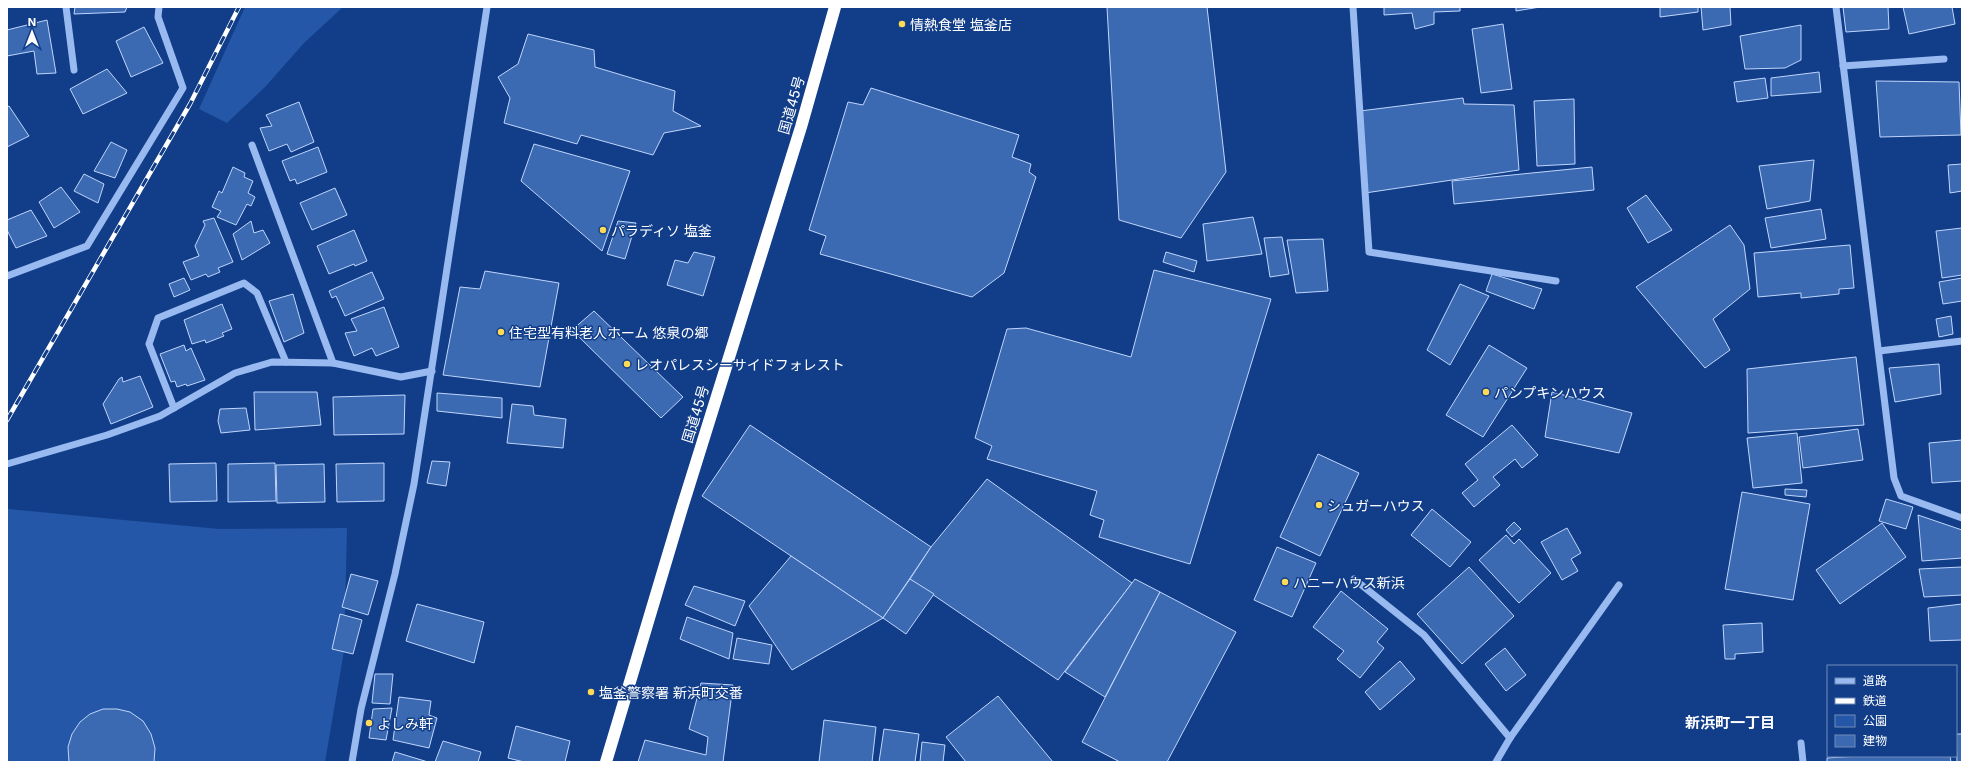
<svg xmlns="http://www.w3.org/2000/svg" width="1969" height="769" viewBox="0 0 1969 769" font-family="Inter,'Noto Sans JP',sans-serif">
  <rect width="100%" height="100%" fill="#123e89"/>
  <!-- green -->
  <g fill="#2457a8">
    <path d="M245,7H343L304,43L266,86L227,123L199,109Z"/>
    <path d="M8,509L219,529L347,528L344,651L325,762H7V510Z"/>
  </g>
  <!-- building -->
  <g fill="#3b69b2" stroke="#bfd6fc">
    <path d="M75,7H127L125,12L74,14Z"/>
    <path d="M1107,7H1207L1226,172L1181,238L1119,220Z"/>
    <path d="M1384,7H1460V11L1434,12V24L1415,29L1412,13L1384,15Z"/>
    <path d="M1516,7H1540L1516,11Z"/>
    <path d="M1660,7H1698V12L1660,17Z"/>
    <path d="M1701,7H1730L1731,25L1703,30Z"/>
    <path d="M1843,7H1888L1889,29L1846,32Z"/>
    <path d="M1903,7H1952L1955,24L1909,34Z"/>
    <path d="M47,20L56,73L37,74L34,51L7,56V30Z"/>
    <path d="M1503,24L1512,89L1481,93L1472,29Z"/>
    <path d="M1801,25V60L1785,68L1745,69L1740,36Z"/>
    <path d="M144,27L163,63L131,77L116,41Z"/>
    <path d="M528,34L594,50L595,67L675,91L673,111L701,126L664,133L653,155L581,135L577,144L504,123L510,98L498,77L518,64Z"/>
    <path d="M107,69L127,93L83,114L70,89Z"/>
    <path d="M1819,72L1821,92L1771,96V78Z"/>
    <path d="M1765,78L1768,98L1737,102L1734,82Z"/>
    <path d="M1876,81L1959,82L1961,135L1880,137Z"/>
    <path d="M871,88L1019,135L1012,157L1031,164L1029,172L1036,177L1004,273L972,297L820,254L826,236L809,230L848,102L863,105Z"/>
    <path d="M1463,98L1464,104L1514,105L1519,170L1365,193L1360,111Z"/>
    <path d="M1574,99L1575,164L1537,166L1534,101Z"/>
    <path d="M299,102L314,142L291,152L287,144L269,151L260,128L272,126L266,115Z"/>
    <path d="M9,106L29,136L7,147V107Z"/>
    <path d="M111,142L127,150L115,178L94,171Z"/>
    <path d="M534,144L630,171L602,251L521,181Z"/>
    <path d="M318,147L327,172L297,184L295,179L290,181L282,161Z"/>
    <path d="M1814,160L1810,201L1767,209L1759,166Z"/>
    <path d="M1962,164V191L1950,193L1948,165Z"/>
    <path d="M233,167L245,173L244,177L253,181L248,193L255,197L251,206L247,204L236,225L217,217L221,211L212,207L219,191L222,193Z"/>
    <path d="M1592,167L1594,190L1454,204L1452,181Z"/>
    <path d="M84,174L104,184L98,203L74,191Z"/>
    <path d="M61,187L80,212L54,228L39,202Z"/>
    <path d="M335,188L347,215L312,230L300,203Z"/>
    <path d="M1646,195L1672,230L1648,243L1627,208Z"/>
    <path d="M1821,209L1826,239L1771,248L1765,218Z"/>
    <path d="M31,210L47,236L16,248L7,230V220Z"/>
    <path d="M1253,217L1262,254L1207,261L1203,224Z"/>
    <path d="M214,218L233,262L218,268L220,272L208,277L206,274L191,280L183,262L199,256L195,246L205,225L203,221Z"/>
    <path d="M251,221L254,233L263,230L270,243L242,260L233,234Z"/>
    <path d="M618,221L636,223L625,259L607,254Z"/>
    <path d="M1730,225L1744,245L1750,289L1713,319L1730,350L1705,368L1636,287Z"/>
    <path d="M1962,228V275L1942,278L1936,231Z"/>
    <path d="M354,230L367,261L355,266L354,264L329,274L317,246Z"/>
    <path d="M1282,237L1289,274L1270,277L1264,238Z"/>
    <path d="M1323,239L1328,291L1296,293L1287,240Z"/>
    <path d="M1850,245L1854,288L1839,289V294L1801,298V293L1758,297L1754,253Z"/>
    <path d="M694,252L715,257L703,296L667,285L675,260L688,263Z"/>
    <path d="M1166,252L1197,261L1194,272L1163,262Z"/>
    <path d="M1154,270L1271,299L1190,564L1099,537L1104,520L1090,515L1097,491L987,459L992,446L975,438L1007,329L1026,328L1131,357Z"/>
    <path d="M485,271L559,283L540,387L443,375L460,287L480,289Z"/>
    <path d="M372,272L384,299L345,316L336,296L332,298L329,291Z"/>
    <path d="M1492,274L1542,289L1534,309L1486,291Z"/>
    <path d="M184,278L190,290L174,297L169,284Z"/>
    <path d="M1962,278V301L1943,304L1939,282Z"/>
    <path d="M1460,284L1489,296L1450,365L1427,350Z"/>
    <path d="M293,294L304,333L284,342L269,301Z"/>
    <path d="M222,304L232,329L222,333L224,336L206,343L205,340L192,344L184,320Z"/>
    <path d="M384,307L399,347L376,356L372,348L354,356L345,333L357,331L351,319Z"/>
    <path d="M594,311L683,397L661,418L572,330Z"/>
    <path d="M1951,316L1953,334L1939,337L1936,319Z"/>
    <path d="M184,345L186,351L191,348L205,380L187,386L186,384L177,387L175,381L171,382L160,354Z"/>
    <path d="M1489,345L1527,368L1483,437L1446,415Z"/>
    <path d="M1856,357L1864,425L1748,433L1747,369Z"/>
    <path d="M1939,364L1941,394L1895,402L1889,368Z"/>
    <path d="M140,376L153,407L111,424L103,404L119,379L122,377L123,382Z"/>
    <path d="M254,392H317L321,425L255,430Z"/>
    <path d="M1552,392L1632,413L1619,453L1545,437Z"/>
    <path d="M437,393L502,398V418L437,411Z"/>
    <path d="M405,395L404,434L334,435L333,397Z"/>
    <path d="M512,404L533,406L534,415L566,419L563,448L507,443Z"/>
    <path d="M246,408L250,430L221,433L218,421L220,409Z"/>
    <path d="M750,425L931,547L883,618L702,496Z"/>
    <path d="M1512,425L1538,455L1522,468L1515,459L1493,477L1500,485L1474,507L1462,493L1478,480L1465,464Z"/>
    <path d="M1858,429L1863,460L1803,468L1799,437Z"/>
    <path d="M1797,433L1802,483L1753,488L1747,438Z"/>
    <path d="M1962,440V481L1932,483L1929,443Z"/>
    <path d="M1318,454L1359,473L1320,556L1280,537Z"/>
    <path d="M432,461L450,462L446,486L427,483Z"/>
    <path d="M216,463L217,501L170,502L169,464Z"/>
    <path d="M275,463L276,501L228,502V464Z"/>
    <path d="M384,463V501L337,502L336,464Z"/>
    <path d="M324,464L325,502L277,503L276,465Z"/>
    <path d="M987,479L1132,583L1058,680L910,579L931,547Z"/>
    <path d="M1785,489L1807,490L1806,497L1785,495Z"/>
    <path d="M1742,492L1810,504L1793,600L1725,589Z"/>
    <path d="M1886,499L1913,507L1906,529L1879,521Z"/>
    <path d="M1432,509L1471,542L1450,567L1411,535Z"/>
    <path d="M1918,515L1962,530V558L1922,561Z"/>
    <path d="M1514,522L1521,529L1512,537L1506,530Z"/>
    <path d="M1882,523L1906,557L1840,604L1816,570Z"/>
    <path d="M1567,528L1581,553L1571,559L1578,571L1562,580L1541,542Z"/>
    <path d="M1506,535L1514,544L1519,539L1551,573L1519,603L1479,560Z"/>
    <path d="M1277,547L1316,563L1292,617L1254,600Z"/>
    <path d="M791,556L883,618L792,670L749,606Z"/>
    <path d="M1469,567L1514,616L1462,664L1417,614Z"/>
    <path d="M1962,567V595L1924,597L1919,569Z"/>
    <path d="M351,574L378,581L368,615L342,607Z"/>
    <path d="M910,579L934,594L906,634L883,618Z"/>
    <path d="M1135,579L1160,592L1105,697L1065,672Z"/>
    <path d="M694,586L745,601L735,626L685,605Z"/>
    <path d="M1341,591L1388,629L1377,642L1384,648L1360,678L1337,659L1344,651L1313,627Z"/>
    <path d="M1160,592L1236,632L1167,762H1120L1082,742Z"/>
    <path d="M417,604L484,622L474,663L406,641Z"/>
    <path d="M1962,604V640L1930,641L1928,608Z"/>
    <path d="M340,614L362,620L353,654L332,649Z"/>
    <path d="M687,617L733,633L729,659L680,639Z"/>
    <path d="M1762,623L1763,652L1735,654V659H1725L1723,625Z"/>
    <path d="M737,638L772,645L769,664L733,659Z"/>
    <path d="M1505,648L1526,675L1506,691L1485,664Z"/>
    <path d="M1400,661L1415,679L1380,710L1365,692Z"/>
    <path d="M375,674H393L390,704L372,703Z"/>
    <path d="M701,683L733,685L723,762H638L645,740L706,755L708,737L689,729Z"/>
    <path d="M998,696L1053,762H966L946,737Z"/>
    <path d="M399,697L431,701L429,715L437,718L429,748L393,740Z"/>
    <path d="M392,708L386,740L369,738L373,709Z"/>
    <path d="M103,709H117L130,712L143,721L151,734L155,748L154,762H69L68,747L72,734L80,722L90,714Z"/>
    <path d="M824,720L876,727L872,762H819Z"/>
    <path d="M516,726L570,741L565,762H524L508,758Z"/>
    <path d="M884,729L919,734L915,762H879Z"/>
    <path d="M1956,734H1962V762H1957Z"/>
    <path d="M443,741L481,752L478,762H435Z"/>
    <path d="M922,742L945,745L943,762H920Z"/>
    <path d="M395,752L428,762H392Z"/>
    <path d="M1859,756H1950L1951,762H1827V758Z"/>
  </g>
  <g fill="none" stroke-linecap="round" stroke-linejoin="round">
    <!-- minor -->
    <g stroke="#98baf0" stroke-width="7">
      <path d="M66,7L74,70"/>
      <path d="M1353,7L1369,252L1556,281"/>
      <path d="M1836,7L1894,478L1901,496L1962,518"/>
      <path d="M1843,66L1944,59"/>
      <path d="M252,145L333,363"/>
      <path d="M7,276L87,246L183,88L158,17L159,7"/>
      <path d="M1879,351L1962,341"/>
      <path d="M174,408L149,344L158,318L244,283L257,293L286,362"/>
      <path d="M7,464L107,435L160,416L235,373L272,362L333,363L401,377L432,371"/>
      <path d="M1354,579L1424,635L1510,738"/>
      <path d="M1801,743L1803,762"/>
      <path d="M352,762L361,709L395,574L414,484L487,7"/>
      <path d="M1496,762L1510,738L1619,585"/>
    </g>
    <!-- highway -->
    <path stroke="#fff" stroke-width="12" d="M606,762L682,508L801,127L835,7"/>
    <!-- rail casing -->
    <g stroke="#fff" stroke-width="4.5">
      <path id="rail" d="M7,420L190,104L239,7"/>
    </g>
    <!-- rail -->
    <use href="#rail" stroke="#123e89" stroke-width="3" stroke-dasharray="9" stroke-linecap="butt"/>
  </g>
  <!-- markers -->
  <g fill="#ffda57" stroke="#123e89" stroke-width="1.5">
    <circle cx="902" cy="24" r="4"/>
    <circle cx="603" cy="230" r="4"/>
    <circle cx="501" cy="332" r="4"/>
    <circle cx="627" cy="364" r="4"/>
    <circle cx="1486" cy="392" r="4"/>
    <circle cx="1319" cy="505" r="4"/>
    <circle cx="1285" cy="582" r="4"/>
    <circle cx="591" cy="692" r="4"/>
    <circle cx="369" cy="723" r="4"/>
  </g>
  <g text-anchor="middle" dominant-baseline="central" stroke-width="3" stroke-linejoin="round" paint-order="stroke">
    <!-- poi labels -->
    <g font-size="14" fill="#fff" stroke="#123e89" text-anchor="start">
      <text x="910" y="24">情熱食堂 塩釜店</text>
      <text x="611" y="230">パラディソ 塩釜</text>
      <text x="509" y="332">住宅型有料老人ホーム 悠泉の郷</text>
      <text x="635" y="364">レオパレスシーサイドフォレスト</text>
      <text x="1494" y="392">パンプキンハウス</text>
      <text x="1327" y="505">シュガーハウス</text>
      <text x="1293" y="582">ハニーハウス新浜</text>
      <text x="599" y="692">塩釜警察署 新浜町交番</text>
      <text x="377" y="723">よしみ軒</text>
    </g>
    <!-- street labels -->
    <g font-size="14" fill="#fff" stroke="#123e89">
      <text transform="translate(791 105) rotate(-74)">国道45号</text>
      <text transform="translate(695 414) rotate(-73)">国道45号</text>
    </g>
    <!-- neighbourhood labels -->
    <g font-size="15" font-weight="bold" fill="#fff" stroke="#123e89">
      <text x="1730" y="722">新浜町一丁目</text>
    </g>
  </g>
  <!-- border -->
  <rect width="1969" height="769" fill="none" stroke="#ffffff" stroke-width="16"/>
  <!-- legend -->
  <rect x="1827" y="665" width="130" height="92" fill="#123e89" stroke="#718bb8"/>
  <rect x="1835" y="678" width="20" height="6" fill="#98baf0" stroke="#718bb8"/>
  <text x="1863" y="685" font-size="12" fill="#ffffff">道路</text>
  <rect x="1835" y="698" width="20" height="6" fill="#ffffff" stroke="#718bb8"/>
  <text x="1863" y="705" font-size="12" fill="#ffffff">鉄道</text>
  <rect x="1835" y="715" width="20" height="12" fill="#2457a8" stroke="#718bb8"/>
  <text x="1863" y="725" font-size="12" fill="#ffffff">公園</text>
  <rect x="1835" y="735" width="20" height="12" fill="#3b69b2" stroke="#718bb8"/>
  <text x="1863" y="745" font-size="12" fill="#ffffff">建物</text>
  <!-- north arrow -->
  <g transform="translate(32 32)" stroke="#123e89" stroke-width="3" paint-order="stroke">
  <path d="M0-3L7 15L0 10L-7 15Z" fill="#ffffff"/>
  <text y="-6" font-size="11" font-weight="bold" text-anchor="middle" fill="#ffffff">N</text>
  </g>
</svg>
